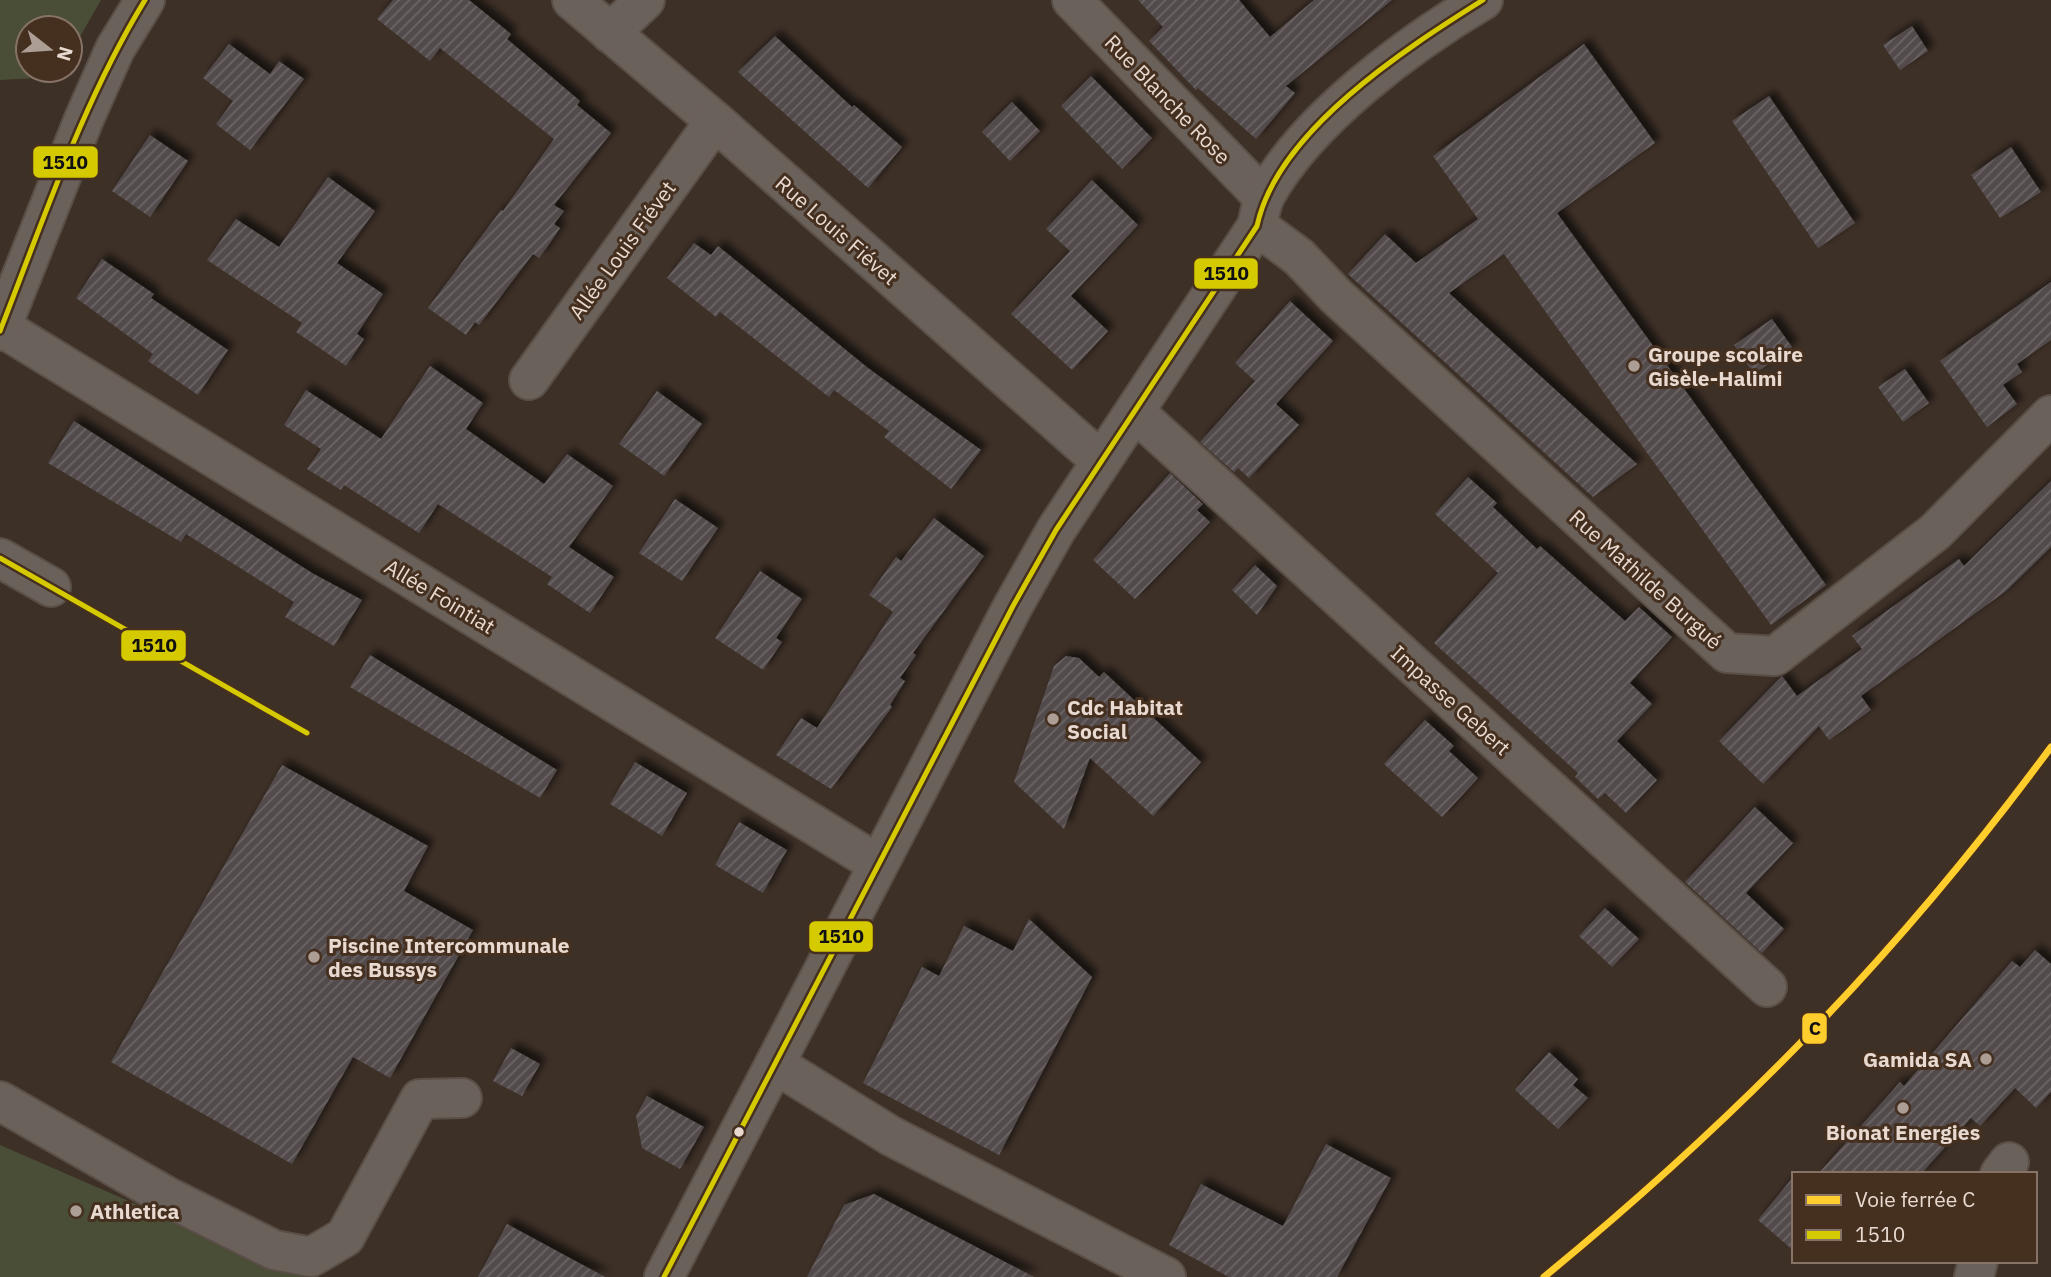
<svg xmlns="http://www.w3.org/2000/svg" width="2051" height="1277" viewBox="0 0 2051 1277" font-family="'IBM Plex Sans',sans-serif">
  <defs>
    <pattern id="building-hatch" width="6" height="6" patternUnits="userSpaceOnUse" patternTransform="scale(1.75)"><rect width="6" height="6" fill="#534c4c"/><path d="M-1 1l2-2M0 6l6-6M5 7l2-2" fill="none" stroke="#6c6565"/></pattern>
    <filter id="shadow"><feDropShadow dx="6" dy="-6" stdDeviation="3.5" flood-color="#0009"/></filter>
  </defs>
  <rect width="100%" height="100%" fill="#3d3027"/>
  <!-- park -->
  <g fill="#4a4e36">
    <path d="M0,0H101L70,54V28H28V70H61L58,77L0,80Z"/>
    <path d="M0,1145L303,1277H0Z"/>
  </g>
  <!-- building -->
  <g fill="url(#building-hatch)" filter="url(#shadow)">
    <path d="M393,0H469L511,34L507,39L580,101L577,105L611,133L554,205L564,211L554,224L560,228L550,243L539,258L533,254L479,325L475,322L466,335L428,308L501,210L503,211L554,139L440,48L430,61L377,19Z"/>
    <path d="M1138,0H1239L1270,37L1314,0H1392L1286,86L1295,93L1256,139L1198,88L1196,90L1149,41L1163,27Z"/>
    <path d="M1912,26L1928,51L1900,70L1883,45Z"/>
    <path d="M775,36L852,107L854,105L902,147L868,188L738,72Z"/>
    <path d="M229,44L270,74L279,61L304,79L250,150L216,124L233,101L203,78Z"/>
    <path d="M1584,44L1655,143L1557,213L1826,585L1771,625L1504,254L1449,293L1637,464L1593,497L1348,274L1385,234L1416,263L1478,219L1433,156Z"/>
    <path d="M1091,76L1152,138L1122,169L1061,106Z"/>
    <path d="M1769,96L1855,223L1818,248L1732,121Z"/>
    <path d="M1012,102L1040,131L1010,161L982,132Z"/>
    <path d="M150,135L188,161L150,217L112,191Z"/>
    <path d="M2011,147L2041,192L2000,218L1971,175Z"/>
    <path d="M328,177L375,211L337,263L383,294L357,334L364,339L346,366L296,332L302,323L207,260L236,219L279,247Z"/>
    <path d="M1092,180L1138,225L1071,296L1108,331L1072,370L1011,314L1070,251L1046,229Z"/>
    <path d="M694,243L711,255L718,246L868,368L981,450L951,489L884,437L889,431L834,390L829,397L720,312L716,317L667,278Z"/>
    <path d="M102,259L154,294L151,298L228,350L198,395L148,361L153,354L76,298Z"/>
    <path d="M2051,282V340L2017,364L2022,372L2003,385L2017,404L1987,427L1940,361Z"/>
    <path d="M1290,301L1333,341L1276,404L1299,425L1249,478L1238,468L1234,472L1200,442L1255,381L1235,363Z"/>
    <path d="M1772,319L1792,347L1754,374L1734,345Z"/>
    <path d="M430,366L483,403L466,429L544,484L567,454L613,486L569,547L614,577L590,613L547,584L552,577L438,504L419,533L344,485L341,490L307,469L321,449L284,425L306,390L381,439Z"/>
    <path d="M1905,369L1929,403L1903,422L1878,387Z"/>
    <path d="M657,391L702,424L664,476L619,444Z"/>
    <path d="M74,421L312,573L362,600L334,646L285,617L294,602L186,534L181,542L48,463Z"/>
    <path d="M1170,473L1203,504L1197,510L1210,522L1135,599L1093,560Z"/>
    <path d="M1468,477L1497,503L1493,507L1537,549L1540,546L1625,621L1639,607L1672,637L1630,683L1652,704L1617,741L1657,780L1626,813L1605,793L1598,799L1575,777L1578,773L1434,643L1498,573L1435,514Z"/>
    <path d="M2051,481V547L2006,591L1861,696L1871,710L1829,740L1819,726L1763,784L1719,741L1782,676L1797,696L1862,649L1852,636L1959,559L1964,566Z"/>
    <path d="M675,499L718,528L682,581L639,553Z"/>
    <path d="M934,518L984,556L913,653L916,655L900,678L905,681L890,705L892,707L831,789L776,755L801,718L817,728L893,612L869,595L896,557L901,561Z"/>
    <path d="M1255,565L1277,586L1257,615L1232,590Z"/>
    <path d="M760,571L802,599L776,638L782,642L763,670L715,638Z"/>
    <path d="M370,655L557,770L540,798L350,687Z"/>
    <path d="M1066,656L1079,658L1099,677L1104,672L1201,762L1153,816L1090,758L1064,829L1014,782L1054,666Z"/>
    <path d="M1425,720L1454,746L1449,751L1478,778L1442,817L1384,764Z"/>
    <path d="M635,762L687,793L662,836L610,804Z"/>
    <path d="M282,765L428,846L404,891L473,930L390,1078L353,1057L292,1164L111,1062Z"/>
    <path d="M1755,807L1793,843L1746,893L1784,929L1762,953L1685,882Z"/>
    <path d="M739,822L787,850L763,893L715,865Z"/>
    <path d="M1605,908L1639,939L1612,967L1579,936Z"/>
    <path d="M1029,919L1092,977L999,1155L863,1083L922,967L939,976L964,926L1013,951Z"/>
    <path d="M2035,950L2051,964V1092L2036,1108L2015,1088L1980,1126L1971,1118L1921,1174H1818L1900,1082L1904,1086L2012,961L2020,967Z"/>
    <path d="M511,1048L540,1064L522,1096L493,1081Z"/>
    <path d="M1549,1052L1578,1079L1573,1085L1588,1098L1558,1129L1515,1090Z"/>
    <path d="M647,1096L704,1127L680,1169L642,1148L636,1116Z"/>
    <path d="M1326,1144L1391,1178L1337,1277H1229L1169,1245L1201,1184L1283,1226Z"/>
    <path d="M1794,1176V1251L1758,1220Z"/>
    <path d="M874,1194L1034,1277H807L844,1205Z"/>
    <path d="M507,1224L605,1277H478Z"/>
  </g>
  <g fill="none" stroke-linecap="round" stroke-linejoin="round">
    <!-- minor casing -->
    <g stroke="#594f46" stroke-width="42">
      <g id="minor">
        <path d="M572,0L715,121L1101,461"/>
        <path d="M1072,0L1264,198"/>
        <path d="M610,33L645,0"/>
        <path d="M1257,226L1299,257L1336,296L1727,653L1775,656L1935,532L2051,415"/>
        <path d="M1,327L878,864"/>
        <path d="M0,331L84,119L115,49L145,0"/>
        <path d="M529,380L715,121"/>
        <path d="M1135,412L1767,987"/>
        <path d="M0,558L51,587"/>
        <path d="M775,1064L891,1136L1166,1277"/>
        <path d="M0,1101L166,1196L274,1250L311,1257L345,1237L420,1099L462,1098"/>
        <path d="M2000,1174L2009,1162"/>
        <path d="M664,1277L1013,606L1056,530L1257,226C1259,217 1261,205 1265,196C1307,119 1409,44 1483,0"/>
        <path d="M1974,1277L1978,1261"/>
      </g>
    </g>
    <!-- minor -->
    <use href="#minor" stroke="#6b615b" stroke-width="38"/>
    <!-- bus-1 casing -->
    <g stroke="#452f1f" stroke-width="10">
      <g id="bus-1">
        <path d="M0,331C44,219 82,103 145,0"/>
        <path d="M0,558L307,733"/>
        <path d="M664,1277L1013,606L1056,530L1257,226C1277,131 1405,49 1483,0"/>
      </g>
    </g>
    <!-- bus-1 -->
    <use href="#bus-1" stroke="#d5c900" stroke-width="5"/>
    <!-- rail-1 casing -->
    <g stroke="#452f1f" stroke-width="12">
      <path id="rail-1" d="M1544,1277C1741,1115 1900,952 2051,747"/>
    </g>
    <!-- rail-1 -->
    <use href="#rail-1" stroke="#ffcd2c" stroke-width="7"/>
  </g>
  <!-- markers -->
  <g fill="#ac9e95" stroke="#452f1f" stroke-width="2.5">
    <circle cx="1634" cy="366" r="7"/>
    <circle cx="1053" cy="719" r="7"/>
    <circle cx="314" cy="957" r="7"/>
    <circle cx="1986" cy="1059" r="7"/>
    <circle cx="1903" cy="1108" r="7"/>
    <circle cx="76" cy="1211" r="7"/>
  </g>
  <circle fill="#e8dad0" stroke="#452f1f" stroke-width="2.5" cx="739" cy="1132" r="6"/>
  <g text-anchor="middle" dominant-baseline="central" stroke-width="6" stroke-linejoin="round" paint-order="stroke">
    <!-- street labels -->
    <g font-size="21" fill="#e8dad0" stroke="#452f1f">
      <text transform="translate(1168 99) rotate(46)">Rue Blanche Rose</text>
      <text transform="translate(837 230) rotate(41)">Rue Louis Fiévet</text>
      <text transform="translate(622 250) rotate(-54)">Allée Louis Fiévet</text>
      <text transform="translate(1646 579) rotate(42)">Rue Mathilde Burgué</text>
      <text transform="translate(440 596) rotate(31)">Allée Fointiat</text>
      <text transform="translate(1451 700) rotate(42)">Impasse Gebert</text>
    </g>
    <!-- poi labels -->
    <g font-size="21" font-weight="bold" fill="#e8dad0" stroke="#452f1f" text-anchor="start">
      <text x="1648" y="354">Groupe scolaire<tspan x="1648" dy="24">Gisèle-Halimi</tspan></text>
      <text x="1067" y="707">Cdc Habitat<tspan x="1067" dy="24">Social</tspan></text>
      <text x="328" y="945">Piscine Intercommunale<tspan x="328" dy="24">des Bussys</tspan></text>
      <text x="1972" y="1059" text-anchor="end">Gamida SA</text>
      <text x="1903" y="1132" text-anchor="middle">Bionat Energies</text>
      <text x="90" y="1211">Athletica</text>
    </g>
  </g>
  <g stroke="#452f1f" stroke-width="2.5">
    <rect x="32" y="145" width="67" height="34" rx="7" fill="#d5c900"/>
    <rect x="1193" y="257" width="66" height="33" rx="7" fill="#d5c900"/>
    <rect x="120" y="629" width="67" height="33" rx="7" fill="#d5c900"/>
    <rect x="808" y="920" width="66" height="33" rx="7" fill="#d5c900"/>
    <rect x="1801" y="1012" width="27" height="33" rx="7" fill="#ffcd2c"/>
  </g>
  <g font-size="19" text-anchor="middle" font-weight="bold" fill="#111">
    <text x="65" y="169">1510</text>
    <text x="1226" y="280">1510</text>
    <text x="154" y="652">1510</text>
    <text x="841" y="943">1510</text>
    <text x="1815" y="1035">C</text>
  </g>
  <!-- legend -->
  <rect x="1792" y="1172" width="245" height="91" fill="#452f1f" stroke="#867366" stroke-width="2"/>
  <rect x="1806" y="1195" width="35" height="10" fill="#ffcd2c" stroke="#867366" stroke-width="2"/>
  <text x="1855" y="1207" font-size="21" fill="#e8dad0">Voie ferrée C</text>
  <rect x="1806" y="1230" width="35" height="10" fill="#d5c900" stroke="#867366" stroke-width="2"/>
  <text x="1855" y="1242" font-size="21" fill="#e8dad0">1510</text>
  <!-- north arrow -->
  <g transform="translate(49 49) rotate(107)"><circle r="33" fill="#452f1f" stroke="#867366" stroke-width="2"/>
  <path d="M0-5L12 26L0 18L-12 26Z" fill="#ac9e95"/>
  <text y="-10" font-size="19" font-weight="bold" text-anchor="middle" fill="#e8dad0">N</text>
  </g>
</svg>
